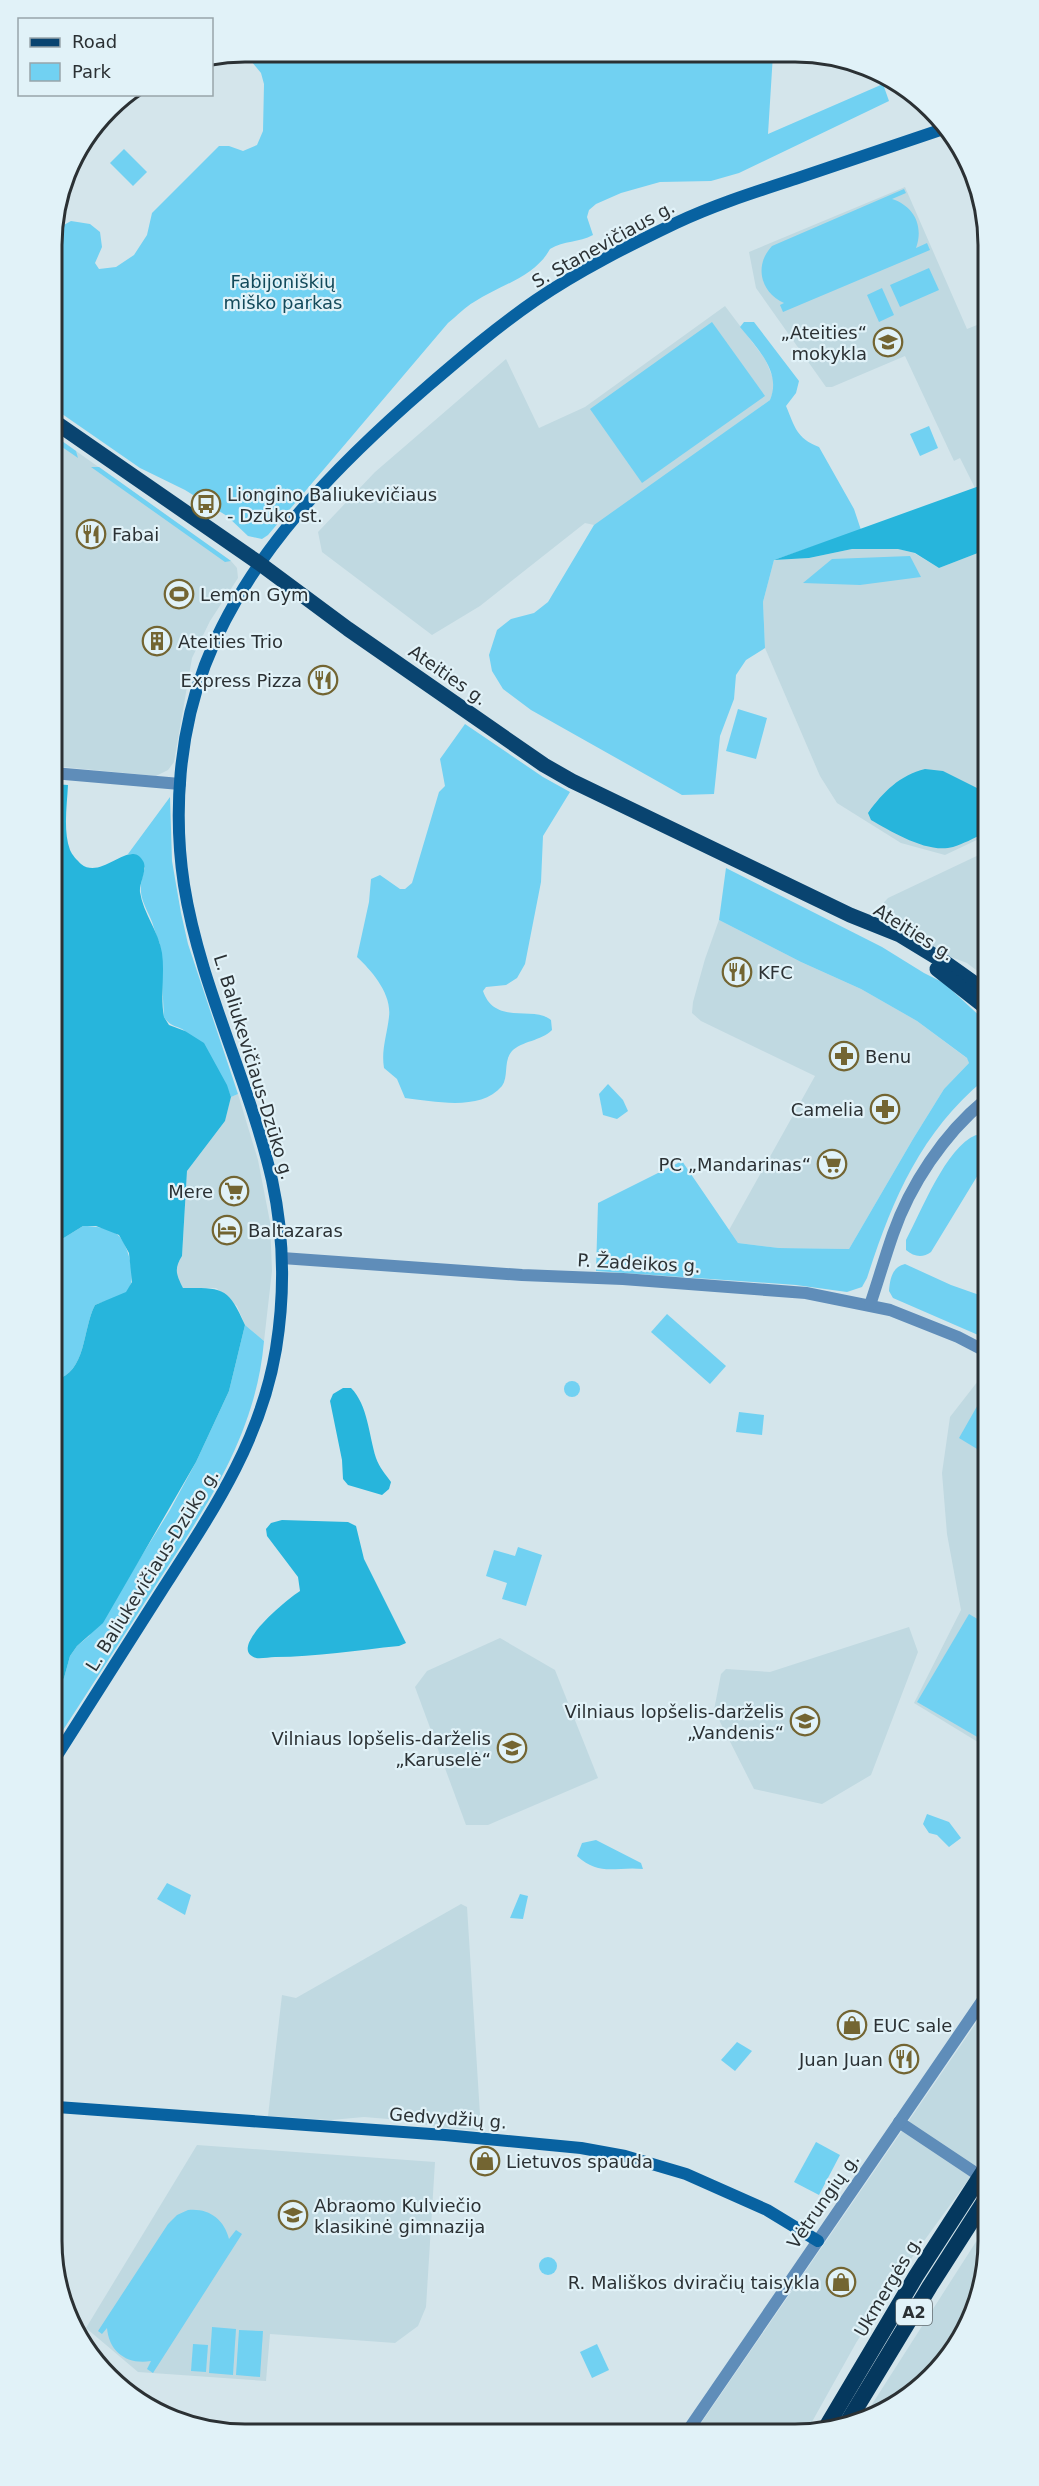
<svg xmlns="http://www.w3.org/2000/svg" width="1039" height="2486" viewBox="0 0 1039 2486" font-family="'DejaVu Sans',sans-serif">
  <rect width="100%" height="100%" fill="#d4e5eb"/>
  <!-- built -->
  <g fill="#c0d9e1">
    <path d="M905,187L967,329L982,323V485L975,488L960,458L954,461L905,356L832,387H826L756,288L749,252Z"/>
    <path d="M725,306L765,359L773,378L774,389L770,400L623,507L594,525L585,523L480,606L432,635L322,552L318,532L375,472L506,359L539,428L585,407Z"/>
    <path d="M52,434L231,561L237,568L238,578L210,621L192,658L174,762L168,770L156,776L53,766Z"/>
    <path d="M852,549H899L914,553L939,568L983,551V837L945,855L901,843L837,803L820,776L765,648L763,602L774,560L809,558Z"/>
    <path d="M983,853L984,976L967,963L943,954L883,917L878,909L888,898Z"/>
    <path d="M719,920L801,962L861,989L917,1021L968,1059L969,1063L944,1089L913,1139L849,1249L779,1248L738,1243L729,1230L815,1076L701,1021L692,1013L693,1002L705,959Z"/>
    <path d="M238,1094L258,1160L270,1222L272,1271L264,1341L245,1325L237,1306L216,1288H183L176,1275V1267L182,1256L187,1171L225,1121L231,1097Z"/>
    <path d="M978,1381L985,1383L986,1747L914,1703L961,1610L947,1534L942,1473L950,1417Z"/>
    <path d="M909,1627L918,1652L871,1775L822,1804L754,1789L714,1710L721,1674L726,1669L770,1672Z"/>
    <path d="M500,1638L555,1670L598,1778L488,1825H466L415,1687L427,1671Z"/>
    <path d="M461,1904L467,1907L481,2131L436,2127L412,2121L364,2117L331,2120L268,2116L282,1995L296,1998Z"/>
    <path d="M987,2007V2154L895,2281L856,2343L808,2429H697Z"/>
    <path d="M197,2145L435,2162L426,2307L418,2326L395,2343L270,2334L266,2381L138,2372L86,2328Z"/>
    <path d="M988,2223V2254L973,2315L948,2359L902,2403L862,2420Z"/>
  </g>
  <!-- green -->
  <g fill="#71d1f2">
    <path d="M243,51L773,54L768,134L883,84L889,101L739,173L711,181L660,182L621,193L596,204L589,210L587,217L593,235C579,243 564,240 550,249C535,277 500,285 474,302C465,307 457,316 448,323L268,535L262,539L248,536L227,516L185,490L140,468L52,407L51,232L71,221L90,224L100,232L102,247L95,263L99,269L116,267L134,255L147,235L152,213L219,146H229L243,151L257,145L263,131L264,84L261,73Z"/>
    <path d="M124,149L147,172L133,186L110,163Z"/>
    <path d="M904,189L906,193L892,199C914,206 924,226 916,248L927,243L930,250L783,312L780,305L784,303C760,292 754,265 772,246Z"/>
    <path d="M929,268L939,290L900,307L890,285Z"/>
    <path d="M882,288L894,315L879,322L867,295Z"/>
    <path d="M712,322L765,396L642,483L590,409Z"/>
    <path d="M744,322H754L799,381L796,393L786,406C795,427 796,438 819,447L854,509L861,530L774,560L763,602L765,648L746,660L736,675L734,699L720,736L714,794L682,795L531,710L503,689L492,671L489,655L497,630L511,619L534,613L548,602L594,525L770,400C782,372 757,348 740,327Z"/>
    <path d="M929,426L938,448L920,456L910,434Z"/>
    <path d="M52,434L76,451L78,458L52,440Z"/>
    <path d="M91,467H99L231,561L225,562Z"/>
    <path d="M910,556L921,577L860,585L803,583L832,559Z"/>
    <path d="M738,709L767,718L756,759L726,751Z"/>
    <path d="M465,724L543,777L570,792L543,836L541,882L525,964L517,978L506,985L486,987L483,991C495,1026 533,1005 551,1020L552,1030C541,1041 522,1041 512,1051C503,1061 509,1076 502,1086C480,1112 434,1101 405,1098L397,1079L384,1068C381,1050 387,1035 389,1017C392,994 372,971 357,957L369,902L371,879L380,875L400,889H405L412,883L439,792L445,786L440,759Z"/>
    <path d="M170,797L172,861L181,913L188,944L238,1094L231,1097C225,1077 202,1049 187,1033C180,1025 172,1029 164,1017L160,944C155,934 154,925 149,915C140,896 138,889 145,868L135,854H128Z"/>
    <path d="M726,868L882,947L924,973L944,983L984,1020V1080C920,1133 892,1201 867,1278L862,1287L847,1292L796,1285L596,1271L598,1203L682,1161L738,1243L779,1248L849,1249L913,1139L944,1089L969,1063L967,1058L917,1021L861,989L801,962L719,920Z"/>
    <path d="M608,1084L623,1100L628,1111L617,1119L603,1115L599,1094Z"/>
    <path d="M976,1135L984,1137V1165L931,1252C923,1258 914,1257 906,1250V1240C921,1212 946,1147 976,1135Z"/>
    <path d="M83,1226C94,1226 111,1228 119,1236C129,1246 138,1283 126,1293C118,1299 104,1301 95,1305C82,1330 87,1372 55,1380L54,1244Z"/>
    <path d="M905,1264L951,1285L985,1297V1338L893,1298L889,1291C890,1279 892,1267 905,1264Z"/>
    <path d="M667,1314L726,1366L710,1384L651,1332Z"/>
    <path d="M245,1325L264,1341C256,1436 204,1510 154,1588C122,1639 89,1690 56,1741V1690L64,1678L70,1656L77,1646L89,1636L131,1573L170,1510L196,1462L229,1391Z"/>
    <circle cx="572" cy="1389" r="8"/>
    <path d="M980,1401L985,1404V1445L982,1452L959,1438Z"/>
    <path d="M739,1412L764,1415L762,1435L736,1432Z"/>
    <path d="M518,1547L542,1555L526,1606L502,1599L507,1583L486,1576L494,1550L515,1556Z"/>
    <path d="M969,1614L986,1624V1742L917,1702Z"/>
    <path d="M927,1814L949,1822L961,1838L949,1847L937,1835L929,1833L923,1824Z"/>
    <path d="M596,1840L641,1863L643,1869C616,1866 600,1877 577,1856L582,1843Z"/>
    <path d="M167,1883L191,1895L185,1915L157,1899Z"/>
    <path d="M520,1894L528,1896L523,1919L510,1918Z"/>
    <path d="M737,2042L752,2051L735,2071L721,2060Z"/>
    <path d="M816,2142L840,2155L819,2195L794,2182Z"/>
    <path d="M188,2210C209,2208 224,2219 229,2239L236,2230L242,2234L153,2373L147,2369L151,2361C127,2365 109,2352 107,2328L102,2334L98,2331L168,2224L177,2215Z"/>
    <circle cx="548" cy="2266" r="9"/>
    <path d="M212,2327L236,2329L233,2375L209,2373Z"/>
    <path d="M239,2330L263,2331L260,2377L236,2375Z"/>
    <path d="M193,2344L208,2345L206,2372L191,2371Z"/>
    <path d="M597,2344L609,2370L592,2378L580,2352Z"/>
  </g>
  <!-- forest -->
  <g fill="#27b5dc">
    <path d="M982,485L983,551L939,568L915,553L898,549H852L809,558L774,560Z"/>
    <path d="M925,769L943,771L983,791V834C974,838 963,844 953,847C928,854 892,832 871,820L868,813C883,792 900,775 925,769Z"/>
    <path d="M53,784L68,785C67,805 63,831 70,850C72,855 77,860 81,864C102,881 130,838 143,861C148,869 139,883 140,892C143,913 159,932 162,953C165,974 160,996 164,1017L169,1025L185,1031L204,1043L227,1085L231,1097L225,1121L187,1171L182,1256C174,1269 176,1274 183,1288C224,1288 228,1287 245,1325L229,1391L196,1462L103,1623L77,1646L70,1656L64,1678L56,1690L55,1380C87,1372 82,1330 95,1305L126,1292L132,1282L129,1253L119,1235L96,1226H83L54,1244Z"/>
    <path d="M343,1388H351C368,1405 369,1436 376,1458C379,1467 386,1475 391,1482L389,1489L382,1495L348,1485L343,1479L342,1460L330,1401L333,1394Z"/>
    <path d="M282,1520L348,1522L356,1526L364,1559L406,1643L399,1646C358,1650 316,1657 275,1657C269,1657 261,1659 256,1658C225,1649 290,1597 300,1591L298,1577L267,1536L266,1529L271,1523Z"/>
  </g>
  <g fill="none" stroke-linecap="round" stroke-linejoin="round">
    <!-- minor -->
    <g stroke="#5f8db9" stroke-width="12">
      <path d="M53,773L180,784"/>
      <path d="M899,2122L980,2176"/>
      <path d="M689,2429L987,1994"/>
    </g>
    <!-- tertiary -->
    <g stroke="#5f8db9" stroke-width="12">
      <path d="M282,1258L522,1275L623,1279L806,1293L890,1310L958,1337L985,1351"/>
      <path d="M870,1305C878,1281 885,1257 893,1234C910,1185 944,1134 984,1101"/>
    </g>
    <!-- secondary -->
    <g stroke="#0862a1" stroke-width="12">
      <path d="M56,1757C92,1701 128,1644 164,1587C213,1511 261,1440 276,1349C285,1293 284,1235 272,1180C249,1080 200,986 184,885C173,813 179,733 205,665C248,553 339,463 428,386C463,356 498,326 536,300C580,270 628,246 676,223C714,205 755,192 795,179C845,162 896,145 946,128"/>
      <path d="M57,2107L445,2135L581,2148L625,2156L686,2174L767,2210L818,2241"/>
    </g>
    <!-- primary -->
    <g stroke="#094470" stroke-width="15">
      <path d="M52,420L259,563L348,629L544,765L572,781L850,915L900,935L946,963L984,990"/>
      <path d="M937,969L984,1006"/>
    </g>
    <!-- trunk -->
    <g stroke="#05385e" stroke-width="16">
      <path d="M844,2428L930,2286L987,2197"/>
      <path d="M825,2429L916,2276L987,2166"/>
    </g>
  </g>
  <!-- icons -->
  <defs>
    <g id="school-ring" transform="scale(1.5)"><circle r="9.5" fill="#e1f2f8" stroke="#736532" stroke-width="1.5"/><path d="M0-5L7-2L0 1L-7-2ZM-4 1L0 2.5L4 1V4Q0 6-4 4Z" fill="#736532"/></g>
    <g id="bus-ring" transform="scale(1.5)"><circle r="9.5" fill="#e1f2f8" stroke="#736532" stroke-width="1.5"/><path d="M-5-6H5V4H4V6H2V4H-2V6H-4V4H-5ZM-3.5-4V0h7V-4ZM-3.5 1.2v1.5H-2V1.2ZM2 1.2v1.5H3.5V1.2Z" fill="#736532"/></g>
    <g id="restaurant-ring" transform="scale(1.5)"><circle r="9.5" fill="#e1f2f8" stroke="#736532" stroke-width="1.5"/><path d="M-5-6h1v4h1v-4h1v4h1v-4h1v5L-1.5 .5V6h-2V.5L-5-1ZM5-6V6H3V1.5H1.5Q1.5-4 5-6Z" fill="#736532"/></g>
    <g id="stadium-ring" transform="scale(1.5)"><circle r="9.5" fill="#e1f2f8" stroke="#736532" stroke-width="1.5"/><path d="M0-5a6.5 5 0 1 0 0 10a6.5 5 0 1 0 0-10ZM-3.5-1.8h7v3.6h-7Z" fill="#736532"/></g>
    <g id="building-ring" transform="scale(1.5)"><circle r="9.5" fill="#e1f2f8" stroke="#736532" stroke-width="1.5"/><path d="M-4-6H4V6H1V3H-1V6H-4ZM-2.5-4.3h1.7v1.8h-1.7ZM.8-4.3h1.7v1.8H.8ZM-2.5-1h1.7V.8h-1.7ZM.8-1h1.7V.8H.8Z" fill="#736532"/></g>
    <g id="pharmacy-ring" transform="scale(1.5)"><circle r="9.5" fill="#e1f2f8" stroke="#736532" stroke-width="1.5"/><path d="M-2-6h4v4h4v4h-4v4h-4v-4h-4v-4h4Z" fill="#736532"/></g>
    <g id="supermarket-ring" transform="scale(1.5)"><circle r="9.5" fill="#e1f2f8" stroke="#736532" stroke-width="1.5"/><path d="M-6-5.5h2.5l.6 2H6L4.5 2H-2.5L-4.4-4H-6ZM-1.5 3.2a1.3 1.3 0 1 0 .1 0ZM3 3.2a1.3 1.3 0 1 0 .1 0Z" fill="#736532"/></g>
    <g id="hotel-ring" transform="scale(1.5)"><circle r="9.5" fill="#e1f2f8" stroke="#736532" stroke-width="1.5"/><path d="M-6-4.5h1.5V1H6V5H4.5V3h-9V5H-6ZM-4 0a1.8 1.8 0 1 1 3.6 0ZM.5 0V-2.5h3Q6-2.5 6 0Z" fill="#736532"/></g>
    <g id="shop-ring" transform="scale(1.5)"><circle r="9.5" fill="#e1f2f8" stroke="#736532" stroke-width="1.5"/><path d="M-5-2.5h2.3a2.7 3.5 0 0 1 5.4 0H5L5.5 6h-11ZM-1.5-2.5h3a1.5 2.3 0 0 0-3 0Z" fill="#736532"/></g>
  </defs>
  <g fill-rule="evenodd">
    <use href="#school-ring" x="888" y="342"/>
    <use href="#bus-ring" x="206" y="504"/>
    <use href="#restaurant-ring" x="91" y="534"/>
    <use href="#stadium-ring" x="179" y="594"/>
    <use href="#building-ring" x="157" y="641"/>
    <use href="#restaurant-ring" x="323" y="680"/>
    <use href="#restaurant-ring" x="737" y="972"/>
    <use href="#pharmacy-ring" x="844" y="1056"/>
    <use href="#pharmacy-ring" x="885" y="1109"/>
    <use href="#supermarket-ring" x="832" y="1164"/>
    <use href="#supermarket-ring" x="234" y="1191"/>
    <use href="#hotel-ring" x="227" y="1230"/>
    <use href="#school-ring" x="805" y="1721"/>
    <use href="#school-ring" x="512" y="1748"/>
    <use href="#shop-ring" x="852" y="2025"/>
    <use href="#restaurant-ring" x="904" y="2059"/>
    <use href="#shop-ring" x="485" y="2161"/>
    <use href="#school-ring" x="293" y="2215"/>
    <use href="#shop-ring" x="841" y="2282"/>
  </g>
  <g text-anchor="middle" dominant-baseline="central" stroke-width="4.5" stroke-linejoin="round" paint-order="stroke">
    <!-- shield labels -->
    <rect fill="#e1f2f8" stroke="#626b6f" stroke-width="1.5" x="896" y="2299" width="36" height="26" rx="4.5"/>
    <g font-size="16" font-weight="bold" fill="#2b3134">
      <text x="914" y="2312">A2</text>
    </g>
    <!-- street labels -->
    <g font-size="18" fill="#2b3134" stroke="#e1f2f8">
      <text transform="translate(603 244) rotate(-29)">S. Stanevičiaus g.</text>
      <text transform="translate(448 675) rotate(35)">Ateities g.</text>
      <text transform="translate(914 932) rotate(32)">Ateities g.</text>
      <text transform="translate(254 1067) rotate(73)">L. Baliukevičiaus-Dzūko g.</text>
      <text transform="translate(639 1263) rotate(3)">P. Žadeikos g.</text>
      <text transform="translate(152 1570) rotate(-58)">L. Baliukevičiaus-Dzūko g.</text>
      <text transform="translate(448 2118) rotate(4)">Gedvydžių g.</text>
      <text transform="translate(823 2201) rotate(-55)">Vėtrungių g.</text>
      <text transform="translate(888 2286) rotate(-59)">Ukmergės g.</text>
    </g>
    <!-- park labels -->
    <g font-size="18" fill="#134a5b" stroke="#e1f2f8">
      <text x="283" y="281">Fabijoniškių<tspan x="283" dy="21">miško parkas</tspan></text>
    </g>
    <!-- poi labels -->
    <g font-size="18" fill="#2b3134" stroke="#e1f2f8" text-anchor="start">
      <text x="867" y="332" text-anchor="end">„Ateities“<tspan x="867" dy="21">mokykla</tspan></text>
      <text x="227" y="494">Liongino Baliukevičiaus<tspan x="227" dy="21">- Dzūko st.</tspan></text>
      <text x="112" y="534">Fabai</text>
      <text x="200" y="594">Lemon Gym</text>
      <text x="178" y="641">Ateities Trio</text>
      <text x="302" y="680" text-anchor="end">Express Pizza</text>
      <text x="758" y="972">KFC</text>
      <text x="865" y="1056">Benu</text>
      <text x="864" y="1109" text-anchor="end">Camelia</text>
      <text x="811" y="1164" text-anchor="end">PC „Mandarinas“</text>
      <text x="213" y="1191" text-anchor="end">Mere</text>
      <text x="248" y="1230">Baltazaras</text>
      <text x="784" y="1711" text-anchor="end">Vilniaus lopšelis-darželis<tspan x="784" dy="21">„Vandenis“</tspan></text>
      <text x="491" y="1738" text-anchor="end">Vilniaus lopšelis-darželis<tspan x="491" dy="21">„Karuselė“</tspan></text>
      <text x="873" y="2025">EUC sale</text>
      <text x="883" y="2059" text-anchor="end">Juan Juan</text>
      <text x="506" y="2161">Lietuvos spauda</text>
      <text x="314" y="2205">Abraomo Kulviečio<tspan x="314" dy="21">klasikinė gimnazija</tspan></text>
      <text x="820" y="2282" text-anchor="end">R. Mališkos dviračių taisykla</text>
    </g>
  </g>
  <!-- crop -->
  <path d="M0 0H1039V2486H0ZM245 62H795A183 183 0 0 1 978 245V2241A183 183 0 0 1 795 2424H245A183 183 0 0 1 62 2241V245A183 183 0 0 1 245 62Z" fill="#e1f2f8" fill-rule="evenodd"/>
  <path fill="none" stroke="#2b3134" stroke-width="3" d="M245 62H795A183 183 0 0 1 978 245V2241A183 183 0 0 1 795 2424H245A183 183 0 0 1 62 2241V245A183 183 0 0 1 245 62Z"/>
  <!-- legend -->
  <rect x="18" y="18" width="195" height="78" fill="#e1f2f8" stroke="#98a5aa" stroke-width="1.5"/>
  <rect x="30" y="38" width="30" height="9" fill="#094470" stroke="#98a5aa" stroke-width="1.5"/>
  <text x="72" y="48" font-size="18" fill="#2b3134">Road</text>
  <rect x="30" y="63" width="30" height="18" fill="#71d1f2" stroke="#98a5aa" stroke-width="1.5"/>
  <text x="72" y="78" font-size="18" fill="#2b3134">Park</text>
</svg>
